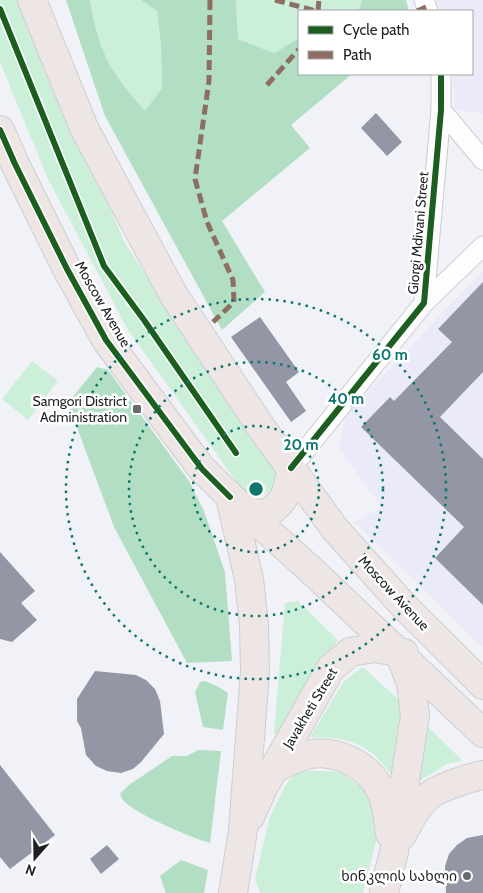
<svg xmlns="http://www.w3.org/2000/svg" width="483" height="893" viewBox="0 0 483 893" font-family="Cabin,'Noto Sans Georgian',sans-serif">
  <rect width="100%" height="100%" fill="#f0f2f8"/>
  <!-- industrial -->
  <g fill="#ebeaf9">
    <path d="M432,0H483V114L455,109L453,74H472V11H436Z"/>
    <path d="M483,271V647L354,522L382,508L339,448L345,418L363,396Z"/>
  </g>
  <!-- green -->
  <g fill="#ccefda">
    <path d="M0,0H22L47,67L126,245L279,475L276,487L258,499L248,498L128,330L48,179L0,62Z"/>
    <path d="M90,0H141L157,11L161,45L162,88L145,111C132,94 115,77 106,57C98,40 93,19 90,0Z"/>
    <path d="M236,0H362L358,11H299V38L274,53L238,39Z"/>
    <path d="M32,361L58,381L28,420L2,399Z"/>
    <path d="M298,601L338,640L324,658L278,736L274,733L285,603Z"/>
    <path d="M363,667L403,704L404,723L391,775C370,743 347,737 310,737L344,681Z"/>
    <path d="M428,727L463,761L447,764L416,783Z"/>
    <path d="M299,770L340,772L360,786L370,798L379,830L363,893H260L255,879L270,816L286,784Z"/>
  </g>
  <!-- forest -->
  <g fill="#b2dfc4">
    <path d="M66,0H90C93,19 98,40 106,57C115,77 132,95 145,111L162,88L161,45L157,11L141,0H236L238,39L274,53L299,38V74H352L291,125L310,148L222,221L265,292L222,330L105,116Z"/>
    <path d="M362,0H406L409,11H358Z"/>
    <path d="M97,367L108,370L189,481L204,511L225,572L232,661L187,663L114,527L68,403Z"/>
    <path d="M205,681L217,686L228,693L223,730L203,727L195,692L200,682Z"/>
    <path d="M198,750L221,751L210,843C192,838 135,814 124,801C122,799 121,797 120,794L129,785L172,756H187Z"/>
    <path d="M181,860L208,870L204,893H166L160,876Z"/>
  </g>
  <!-- building -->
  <g fill="#9296a5">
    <path d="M376,113L402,142L387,156L361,128Z"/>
    <path d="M483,282V372L440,417L483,459V605L435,558L464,527L361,427L390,397L394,401L452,342L438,329Z"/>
    <path d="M260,317L299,372L286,382L306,411L291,422L231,337Z"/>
    <path d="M0,552L35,591L21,603L37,620L12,642L0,639Z"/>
    <path d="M95,671L136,675L146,680L155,689L160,701L164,734L141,762L133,769L121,773L107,771L96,766L86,755L81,728L77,721V699Z"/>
    <path d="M0,765L55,835L10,869L0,857Z"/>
    <path d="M483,835V893H446L445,866L449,854L457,845L467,838Z"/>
    <path d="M107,845L119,859L101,874L90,859Z"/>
  </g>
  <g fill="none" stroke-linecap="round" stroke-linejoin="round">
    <!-- street casing -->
    <g stroke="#cccdd1" stroke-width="21">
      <g id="street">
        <path d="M424,0L428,11"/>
        <path d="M441,110L483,160"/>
        <path d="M424,303L483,246"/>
        <path d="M291,468L424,303L441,110V74"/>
      </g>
    </g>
    <!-- primary casing -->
    <g stroke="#cdced1" stroke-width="30">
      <g id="primary">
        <path d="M32,0L84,128L173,294L263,430L335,529L403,605L483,685"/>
        <path d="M0,130L15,164L67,269L106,340L202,469L244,510L312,571L483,733"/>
        <path d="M230,497L249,579L254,625L255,672L243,830L233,893"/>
        <path d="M244,510L264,515C286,503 288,492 291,468"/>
        <path d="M276,768C287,762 298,756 311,754C337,750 368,765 380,789C387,803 388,818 390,834"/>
        <path d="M250,817L264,786L331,668L350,652L374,648L404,653"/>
        <path d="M402,835C409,822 415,809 425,799C436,788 468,778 483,775"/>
        <path d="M384,893L394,852L415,715L411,683L401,657"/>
      </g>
    </g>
    <!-- street -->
    <use href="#street" stroke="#fdfdfe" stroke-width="19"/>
    <!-- primary -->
    <use href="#primary" stroke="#ede6e4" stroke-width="28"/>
    <!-- quiet -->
    <g stroke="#8d6e63" stroke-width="5" stroke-dasharray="10 5" stroke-linecap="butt">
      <path d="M210,0L209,81L195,179L207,222L233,280L234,302L213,322"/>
      <path d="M275,0L316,11"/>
      <path d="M318,11L319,0"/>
      <path d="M417,11L426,7"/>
      <path d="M267,85L299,49"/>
    </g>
    <!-- cycleway casing -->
    <g stroke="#fff" stroke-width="9">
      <g id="cycleway">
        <path d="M0,9L104,266L144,320L236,453"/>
        <path d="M0,130L15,164L67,269L106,340L202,469L230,497"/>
        <path d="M291,468L424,303L441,110V74"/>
      </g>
    </g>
    <!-- cycleway -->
    <use href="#cycleway" stroke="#1b5e20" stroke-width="6"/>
  </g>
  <!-- distance rings -->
  <g fill="none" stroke="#0f766e" stroke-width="2.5" stroke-dasharray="2.5 5">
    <circle cx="256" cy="489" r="63"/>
    <circle cx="256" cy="489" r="127"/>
    <circle cx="256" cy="489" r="190"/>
  </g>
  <!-- markers -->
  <g fill="#686a6e" stroke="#fff" stroke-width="2">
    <rect x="132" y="404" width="10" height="10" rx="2.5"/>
    <circle cx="467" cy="876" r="5"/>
  </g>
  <g text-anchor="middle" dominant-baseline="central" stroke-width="5" stroke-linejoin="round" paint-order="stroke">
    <!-- street labels -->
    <g font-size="14" fill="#1f2023" stroke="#fff">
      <text transform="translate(418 233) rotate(-85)">Giorgi Mdivani Street</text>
      <text transform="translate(103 304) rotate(60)">Moscow Avenue</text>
      <text transform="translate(394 593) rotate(47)">Moscow Avenue</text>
      <text transform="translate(310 708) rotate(-59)">Javakheti Street</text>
    </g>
    <!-- poi labels -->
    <g font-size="14" fill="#1f2023" stroke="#fff" text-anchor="end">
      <text x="127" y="401">Samgori District<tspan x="127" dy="16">Administration</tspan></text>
      <text x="457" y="876">ხინკლის სახლი</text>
    </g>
  </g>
  <circle cx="256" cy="489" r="8" fill="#0f766e" stroke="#fff" stroke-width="2.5"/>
  <g font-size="15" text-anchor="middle" font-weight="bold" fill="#0f766e" stroke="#fff" stroke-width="5" stroke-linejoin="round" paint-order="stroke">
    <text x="390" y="360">60 m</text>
    <text x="346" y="404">40 m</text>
    <text x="301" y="450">20 m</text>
  </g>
  <!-- legend -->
  <rect x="298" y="10" width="175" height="65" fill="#ffffff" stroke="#a5a6a7"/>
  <rect x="308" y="26" width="25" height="8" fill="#1b5e20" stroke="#a5a6a7"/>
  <text x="343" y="35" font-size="15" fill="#1f2023">Cycle path</text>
  <rect x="308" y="51" width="25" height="8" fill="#8d6e63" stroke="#a5a6a7"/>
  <text x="343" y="60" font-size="15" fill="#1f2023">Path</text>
  <!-- north arrow -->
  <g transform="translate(35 858) rotate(200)" stroke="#ffffff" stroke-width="4" paint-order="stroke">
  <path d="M0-4L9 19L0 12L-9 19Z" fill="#1f2023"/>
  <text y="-8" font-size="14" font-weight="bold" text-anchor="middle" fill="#1f2023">N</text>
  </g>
</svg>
